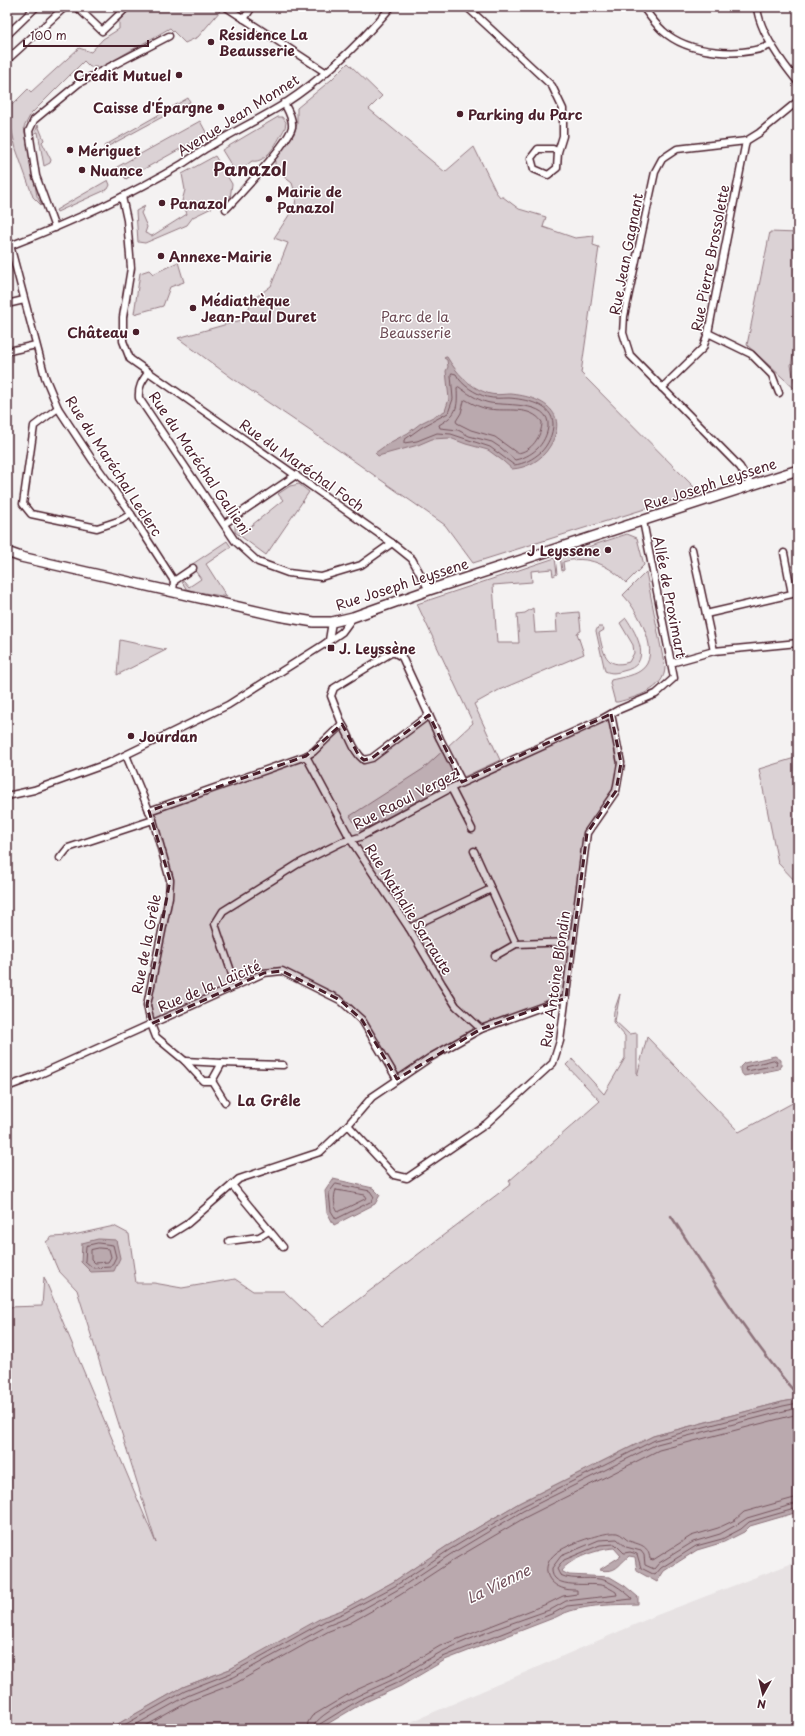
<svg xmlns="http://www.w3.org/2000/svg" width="805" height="1736" viewBox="0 0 805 1736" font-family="'Playpen Sans',sans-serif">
  <rect width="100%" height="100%" fill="#f4f2f2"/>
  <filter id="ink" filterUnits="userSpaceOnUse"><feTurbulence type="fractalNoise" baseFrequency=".025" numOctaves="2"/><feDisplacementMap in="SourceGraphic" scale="8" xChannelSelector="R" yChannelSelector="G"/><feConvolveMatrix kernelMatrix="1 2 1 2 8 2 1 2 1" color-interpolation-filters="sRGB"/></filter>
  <g filter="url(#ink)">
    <!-- built -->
    <path fill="#e7e2e3" d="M798,1561V1729H395L657,1615Z"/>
    <!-- green -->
    <g fill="#dbd2d5" stroke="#927880">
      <path d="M133,7H214L220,11L198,37L185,43L170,28L102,67H90L84,61L31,114L24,127L37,196L42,206L33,197L16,149L7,110L28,89L31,92L79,48L91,52L103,39L119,29V21Z"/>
      <path d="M348,63L382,96L369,109L445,172L474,147L496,192L500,197H503L519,209L546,217L543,227L575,238L594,236L593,245L599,247L581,373L699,492L473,563L445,525L334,447L232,378L178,338L245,319L252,300L271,286L288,243L274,238L295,206L296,196L292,183L278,172L275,166V160L294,134L297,124V108L331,80Z"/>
      <path d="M188,98L190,102L105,148L104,146Z"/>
      <path d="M278,117H282L286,122L285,128C278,140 267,164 252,161L240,170L233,168L222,150Z"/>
      <path d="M200,121L207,134L126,179L117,167Z"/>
      <path d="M38,125L44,140L42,142L51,160L50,163L44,166L38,132L35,133Z"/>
      <path d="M215,156L232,184L230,199L193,217L187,225L145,243L138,242L136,211L145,206L141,213L147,227L145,233L152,236L187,214L182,201L185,190L182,174Z"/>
      <path d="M108,180L110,185L108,189L57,212L56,210Z"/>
      <path d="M770,232L798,233V330L791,365L796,390L747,345Z"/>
      <path d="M178,262L184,282L170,287L163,306L134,314L140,273L149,270L153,274Z"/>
      <path d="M299,484L309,492L266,555L235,532V526L239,520L247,529L283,500L278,494L290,486Z"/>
      <path d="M627,534L637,538L644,565L626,583C611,566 587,554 563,562L564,570L562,571L560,556Z"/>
      <path d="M227,541L231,547L206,564L227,597L187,590L182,582L184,581L189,587L201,579L191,565Z"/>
      <path d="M555,558L557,574L553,576L552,569L531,571L532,582L493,585L497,643H519L517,614L525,613L533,608L535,633L557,632L556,614L579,612L581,631L577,633L584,654L499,690L474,704L500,760L455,781L365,829L360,831L350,816L423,769L473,723L417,604Z"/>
      <path d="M646,572L665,668C664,690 636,697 618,702H615L610,683L611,680C619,678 633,676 640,671C664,656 637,609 623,595Z"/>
      <path d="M626,618C637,634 654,665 623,671C616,673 612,674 605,671L596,631L598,627H602L604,630L599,633C603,651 605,670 629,662L634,653L633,645L620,623Z"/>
      <path d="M120,640L166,650L117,675Z"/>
      <path d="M798,757V884L778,863L759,769Z"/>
      <path d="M620,994L615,1021L629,1034L637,1033V1076L647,1037L739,1132L798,1100V1399L782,1402L653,1436L519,1503L447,1546L393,1582L342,1610L230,1669L183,1687L109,1729H7V1307L42,1306L44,1277L156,1543L77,1290L58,1270L46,1242L52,1237L69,1236L114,1226L129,1234L136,1283H154L182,1288L235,1279L253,1291H284L322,1327L511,1184L509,1181L600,1101L566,1065L572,1059L604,1094L625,1058V1036L613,1022L614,1011Z"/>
    </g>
    <!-- water -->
    <g fill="#baa9ae" stroke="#8d727a">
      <path d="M446,357H447C456,372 469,387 487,393C495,396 503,394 511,394C542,397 570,412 550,446C542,460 527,468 512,469L503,461L488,450L466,444L450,438L432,439L418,445L378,456L375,453L389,443L408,433L421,423L445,411L449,399L446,371L448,367L447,360L444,358Z"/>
      <path d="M775,1056L781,1060V1065L779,1069L744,1076L740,1071V1067L744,1063Z"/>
      <path d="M333,1179L373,1188L380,1195L375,1204L334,1225L327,1212L325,1191Z"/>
      <path d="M98,1239L116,1240L120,1258L114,1271L91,1272L81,1262L82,1243Z"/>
      <path d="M798,1399V1512L750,1526L744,1532L724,1542L697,1550L664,1571L657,1582L637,1571L635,1557L629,1556C617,1566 617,1573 599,1570L621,1556L614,1548C599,1549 570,1558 561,1571L569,1575L610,1577L625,1586L638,1597V1604C610,1605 580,1604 556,1617L445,1660L401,1686L361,1704L319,1729H109L183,1687L230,1669L323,1617L342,1610L393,1582L447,1546L519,1503L653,1436L782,1402Z"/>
    </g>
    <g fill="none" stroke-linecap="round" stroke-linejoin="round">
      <!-- shore -->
      <g stroke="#77565f" stroke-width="1">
        <path d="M452,373L456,374C461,385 476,394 487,397C494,399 502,398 509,398C524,399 553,404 553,424C553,434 548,445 541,452C533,459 524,464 514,465L490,447L451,434L437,433L417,441L404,443V440L422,427L448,413L453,399L451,375Z"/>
        <path d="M459,387C467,393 476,399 486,402C500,407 551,399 548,427C547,435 543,443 537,449C530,455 524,458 515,460L501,448L492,442L469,436L458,430L440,428L439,425C457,414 458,409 457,388Z"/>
        <path d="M466,400C473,404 481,408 489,409C507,412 530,405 542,422C542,436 531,452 517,453L495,437L471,430L457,423L456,421L461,413L464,401Z"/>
        <path d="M774,1060L777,1062L776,1065L747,1071L745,1070L746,1067Z"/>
        <path d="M336,1184L370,1191L374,1197L372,1201L336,1219L331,1211L329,1193Z"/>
        <path d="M336,1190L365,1195L367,1198L338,1212C334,1208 333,1196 336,1190Z"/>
        <path d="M98,1243L113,1245L116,1257L111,1267L93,1268L85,1261L86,1246Z"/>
        <path d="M99,1248L109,1249L111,1257L108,1262L95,1263L91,1259V1250Z"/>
        <path d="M117,1729L185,1691L231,1673L325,1621L344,1613L395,1586L449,1550L521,1507L655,1440L783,1406L798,1403"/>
        <path d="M128,1729L187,1696L234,1677L327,1626L347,1618L397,1590L451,1554L523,1511L657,1444L784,1411L798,1408"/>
        <path d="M140,1729L190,1701L236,1683L329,1631L350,1623L400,1595L455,1559L526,1517L659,1450L798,1414"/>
        <path d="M307,1729L308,1722L312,1716L354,1691L394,1673L440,1646L549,1603L563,1596L577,1594V1590C573,1590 569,1590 565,1589C546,1584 540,1566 556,1553C566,1545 604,1531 617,1533C622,1534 625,1539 629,1541C641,1545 648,1545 650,1559L653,1560L691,1536L718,1528L735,1520L744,1512L798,1497"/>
        <path d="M313,1729C313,1712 381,1686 396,1678C412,1670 426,1660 441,1652C476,1635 515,1622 552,1609L566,1601L617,1595L616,1592C613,1590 609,1588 605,1586C592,1581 550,1592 552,1568L561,1556L599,1540L617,1539L626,1547L641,1551L644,1555L645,1565L654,1569L659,1563L693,1542L720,1534L738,1524L747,1518L798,1503"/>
        <path d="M318,1729L320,1724L359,1700L399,1682L443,1657L554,1613L567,1606L632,1599L631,1597C624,1591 616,1585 607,1581C592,1575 575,1582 560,1575L557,1569L564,1560L600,1545L615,1544L624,1553L630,1552L637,1554L641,1568L655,1575L661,1568L696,1546L722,1539L741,1529L749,1522L798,1508"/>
      </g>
      <!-- stream -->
      <path stroke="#8d727a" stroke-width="2.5" d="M671,1216C711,1277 750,1340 798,1396"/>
      <!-- street casing -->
      <g stroke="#4a1f2b" stroke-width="9">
        <g id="street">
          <path d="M77,7L102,31L127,7"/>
          <path d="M226,7L325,72"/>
          <path d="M467,7L552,86L563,109V136L558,152L557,168L548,175L534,169L531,158L538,149H553L558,152"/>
          <path d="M643,7C649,15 655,24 663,31C688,54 741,58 771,45"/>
          <path d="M757,7C759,31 783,64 798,82"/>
          <path d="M244,19L252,7"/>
          <path d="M7,35L36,7"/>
          <path d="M7,60L65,7"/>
          <path d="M122,197L127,220L131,268L123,317V341L130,359L392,543L412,559L429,590"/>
          <path d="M226,209C240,194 289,143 292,127C293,118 288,111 284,103"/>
          <path d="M55,228L36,176L29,131L34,120L79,83L169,36"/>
          <path d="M10,245L45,377L58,408L93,461L131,514L174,581"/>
          <path d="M7,247C67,224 127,197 182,164C190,159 197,154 205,149C231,133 258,120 284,104C324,78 360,43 391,7"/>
          <path d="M7,304L24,300"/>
          <path d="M708,333L751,354L772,375L779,393"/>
          <path d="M9,351L36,345"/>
          <path d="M148,373C142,381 138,387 139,398L235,541L258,562L288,573L321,577L361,565L392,543"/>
          <path d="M662,388L703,348L708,333L746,141"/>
          <path d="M58,408L34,426L23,504L31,514L97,528L121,520L131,514"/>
          <path d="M751,485L740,467L630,355L623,333L624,316L655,172L662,159L677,149L746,141L759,133L798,101"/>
          <path d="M224,524L296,475"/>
          <path d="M692,549L714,651"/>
          <path d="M173,592L174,581L193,568"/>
          <path d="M706,614L792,594L784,553"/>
          <path d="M329,640L332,622"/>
          <path d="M671,663L714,651L798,643"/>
          <path d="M342,724C350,735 353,752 364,760L372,758L429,715"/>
          <path d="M306,756L313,752L342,724L331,696L334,688L391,653H395L402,657L440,739L462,782"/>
          <path d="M451,788L472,829"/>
          <path d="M7,796L34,790L109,763L228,705L323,645L342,632L353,617"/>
          <path d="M149,811L306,756L351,840L409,928L442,984L456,1006L481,1029"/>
          <path d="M474,851L516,944"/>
          <path d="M60,858L68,848L153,820"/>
          <path d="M409,928L491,889"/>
          <path d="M495,956L516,944L573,942"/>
          <path d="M236,986L215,924L223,911L298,864L342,842L360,837L451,788L600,720L618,710L656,694L674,678L643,521"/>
          <path d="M185,1061L222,1063L212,1081"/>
          <path d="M222,1063L283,1065"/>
          <path d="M7,1087L36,1076L151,1024L147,1005L169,897L170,880L153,820L126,755"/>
          <path d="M225,1102L212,1081H203L185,1061L156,1037L151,1024L264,973L282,971L340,1000L362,1020L397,1079"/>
          <path d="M348,1125L394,1175L407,1178L486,1124L553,1063L560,1041L587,833L616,791L621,763L611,714"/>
          <path d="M232,1185L283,1247"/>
          <path d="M171,1234L187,1224L239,1179L320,1152L348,1125L372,1097L431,1057L481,1029L566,998"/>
          <path d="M229,1241L259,1237L269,1231"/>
        </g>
      </g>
      <!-- secondary casing -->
      <g stroke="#4a1f2b" stroke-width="12">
        <path id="secondary" d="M7,552L21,557L278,616L314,622H332L353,617L429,590L798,470"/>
      </g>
      <!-- street -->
      <use href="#street" stroke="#fff" stroke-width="6"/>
      <!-- secondary -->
      <use href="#secondary" stroke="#fff" stroke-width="9"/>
    </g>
  </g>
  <!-- marked area -->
  <path fill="#4a1f2b" fill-opacity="0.2" stroke="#4a1f2b" stroke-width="3" stroke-dasharray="8 5" stroke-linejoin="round" d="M611,714L621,763L616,791L587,833L566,998L481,1029L397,1079L362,1020L340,1000L282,971L264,973L151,1024L147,1005L170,880L149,811L306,756L342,724L359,756L364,760L372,758L429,715L462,782Z"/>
  <!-- markers -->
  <g fill="#4a1f2b" stroke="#fff" stroke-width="1.5">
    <circle cx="211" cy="42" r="4"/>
    <circle cx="179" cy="75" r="4"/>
    <circle cx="221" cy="107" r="4"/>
    <circle cx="460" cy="114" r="4"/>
    <circle cx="70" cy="150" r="4"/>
    <circle cx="82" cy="170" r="4"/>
    <circle cx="269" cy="199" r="4"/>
    <circle cx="162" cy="203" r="4"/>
    <circle cx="161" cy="256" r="4"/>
    <circle cx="193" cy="308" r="4"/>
    <circle cx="136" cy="332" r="4"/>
    <circle cx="608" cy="550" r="4"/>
    <rect x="327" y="644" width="8" height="8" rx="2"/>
    <circle cx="131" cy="736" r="4"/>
  </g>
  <g text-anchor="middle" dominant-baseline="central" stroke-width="3" stroke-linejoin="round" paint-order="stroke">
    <!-- poi labels -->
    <g font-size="14" font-weight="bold" fill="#4a1f2b" stroke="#fff" text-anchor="start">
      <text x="219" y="34">Résidence La<tspan x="219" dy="16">Beausserie</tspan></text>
      <text x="171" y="75" text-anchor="end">Crédit Mutuel</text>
      <text x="213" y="107" text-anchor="end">Caisse d'Épargne</text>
      <text x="468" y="114">Parking du Parc</text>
      <text x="78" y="150">Mériguet</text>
      <text x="90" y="170">Nuance</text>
      <text x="277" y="191">Mairie de<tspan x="277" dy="16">Panazol</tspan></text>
      <text x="170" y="203">Panazol</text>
      <text x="169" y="256">Annexe-Mairie</text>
      <text x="201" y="300">Médiathèque<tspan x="201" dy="16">Jean-Paul Duret</tspan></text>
      <text x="128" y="332" text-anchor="end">Château</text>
      <text x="600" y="550" text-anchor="end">J Leyssene</text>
      <text x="339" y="648">J. Leyssène</text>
      <text x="139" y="736">Jourdan</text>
    </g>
    <!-- street labels -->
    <g font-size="14" fill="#4a1f2b" stroke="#fff">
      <text transform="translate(238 115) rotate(-32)">Avenue Jean Monnet</text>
      <text transform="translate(626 254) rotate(-79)">Rue Jean Gagnant</text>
      <text transform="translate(710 258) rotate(-79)">Rue Pierre Brossolette</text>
      <text transform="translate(200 463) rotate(56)">Rue du Maréchal Gallieni</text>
      <text transform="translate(302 465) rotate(35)">Rue du Maréchal Foch</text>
      <text transform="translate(114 466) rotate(57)">Rue du Maréchal Leclerc</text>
      <text transform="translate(710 484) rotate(-18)">Rue Joseph Leyssene</text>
      <text transform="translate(402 584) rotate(-18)">Rue Joseph Leyssene</text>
      <text transform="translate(670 597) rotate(79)">Allée de Proximart</text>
      <text transform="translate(405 799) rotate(-27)">Rue Raoul Vergez</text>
      <text transform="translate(409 909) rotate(58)">Rue Nathalie Sarraute</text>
      <text transform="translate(146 944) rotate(-79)">Rue de la Grêle</text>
      <text transform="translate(555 979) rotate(-82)">Rue Antoine Blondin</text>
      <text transform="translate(209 986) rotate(-23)">Rue de la Laïcité</text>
    </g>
    <!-- park labels -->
    <g font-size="14" fill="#6e4c56" stroke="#fff">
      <text x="415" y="316">Parc de la<tspan x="415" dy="16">Beausserie</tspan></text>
    </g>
    <!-- neighbourhood labels -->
    <g font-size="15" font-weight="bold" fill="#4a1f2b" stroke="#fff">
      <text x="269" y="1099">La Grêle</text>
    </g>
    <!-- water labels -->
    <g font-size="15" font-style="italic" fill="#714f59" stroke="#fff">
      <text transform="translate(498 1583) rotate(-26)">La Vienne</text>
    </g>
    <!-- district labels -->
    <g font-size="18" font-weight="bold" fill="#4a1f2b" stroke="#fff">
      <text x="250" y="168">Panazol</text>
    </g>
  </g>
  <!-- margin -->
  <rect width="805" height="1736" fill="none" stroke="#fff" stroke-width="24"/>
  <rect x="12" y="12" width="781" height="1712" fill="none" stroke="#4a1f2b" stroke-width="1.5" filter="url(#ink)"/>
  <!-- north arrow -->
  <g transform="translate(763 1694) rotate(188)" stroke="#ffffff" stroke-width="3" paint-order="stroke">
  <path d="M0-3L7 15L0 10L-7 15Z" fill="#4a1f2b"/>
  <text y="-6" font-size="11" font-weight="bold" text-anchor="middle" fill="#4a1f2b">N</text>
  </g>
  <!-- scale -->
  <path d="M24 40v6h124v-6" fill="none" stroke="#4a1f2b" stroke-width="2"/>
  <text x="30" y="40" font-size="12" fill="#4a1f2b" stroke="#ffffff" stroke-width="3" paint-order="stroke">100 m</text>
</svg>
